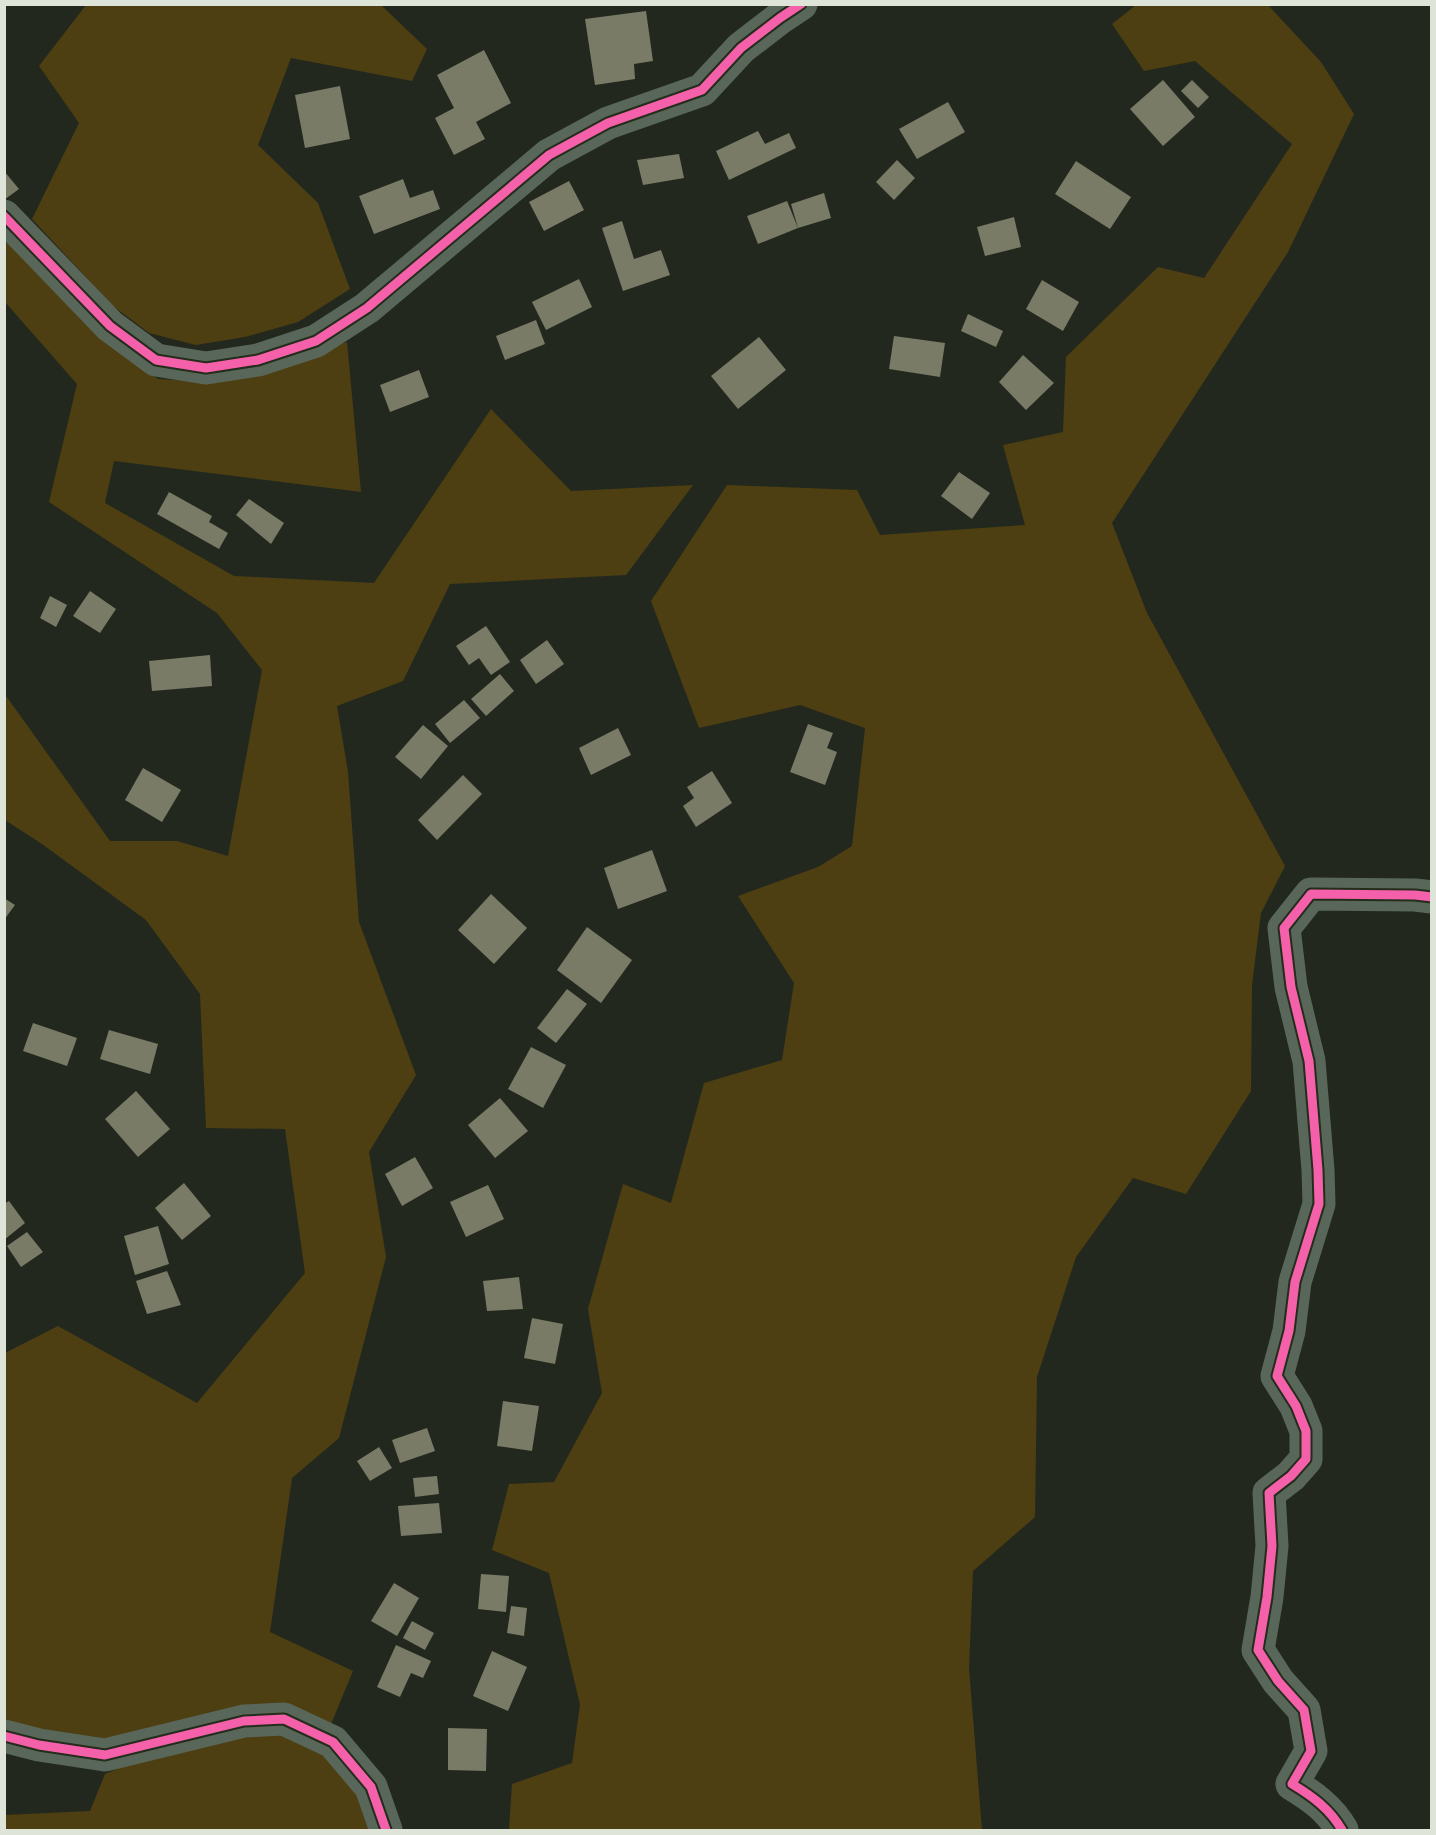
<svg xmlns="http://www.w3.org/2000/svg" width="1436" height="1835" viewBox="0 0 1436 1835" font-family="Helvetica,sans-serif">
  <rect width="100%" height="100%" fill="#23281e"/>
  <!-- green -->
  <g fill="#4d3f12">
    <path d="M86,5H381L427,49L412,81L291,58L258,145L318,203L350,289L298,322L245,337L196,345L149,333L113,306L32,219L79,123L39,66Z"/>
    <path d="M1136,5H1268L1321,62L1354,114L1288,252L1112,523L1147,613L1285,866L1261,913L1252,985L1251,1091L1186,1194L1133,1178L1076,1257L1037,1377L1035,1517L973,1571L969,1668L982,1830H509L512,1784L572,1763L580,1705L549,1573L492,1550L509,1484L554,1482L602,1393L588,1309L623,1184L671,1203L704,1083L782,1060L794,983L738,896L818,867L852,846L865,728L800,705L699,728L651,601L727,485L857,490L880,535L1025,525L1003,445L1063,432L1066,357L1158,267L1204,278L1292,144L1195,61L1144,71L1112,24Z"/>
    <path d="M9,240L107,344L158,379L213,382L347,342L361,492L114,461L105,503L234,576L374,583L491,409L571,491L693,485L626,575L450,584L403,681L337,706L348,772L359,922L416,1075L369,1152L386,1257L339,1438L292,1478L270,1632L353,1671L331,1724L122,1740L5,1731V1353L58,1326L197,1403L305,1273L285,1129L206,1128L200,994L146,920L42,844L5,820L4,693L110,841H177L228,856L262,670L217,613L49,502L77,384L5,302V245Z"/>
    <path d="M292,1729L334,1757L363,1792L373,1830H5L4,1815L90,1811L105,1774L148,1756L202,1739Z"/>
  </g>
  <!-- building -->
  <g fill="#797b66">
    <path d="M646,11L653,61L634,64L635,79L595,85L585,19Z"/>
    <path d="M484,50L511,103L476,122L485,139L454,155L435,118L454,108L437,75Z"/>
    <path d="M1163,80L1195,117L1163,146L1130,109Z"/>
    <path d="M1192,80L1209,97L1198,108L1181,91Z"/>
    <path d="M340,86L350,139L305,148L295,95Z"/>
    <path d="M948,102L965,132L917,159L899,129Z"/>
    <path d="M758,131L765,144L789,133L796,148L729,180L716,151Z"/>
    <path d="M679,154L684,178L643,185L637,160Z"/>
    <path d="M897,160L915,178L894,200L876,182Z"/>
    <path d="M1076,161L1131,197L1110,229L1055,194Z"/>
    <path d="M4,171L19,189L4,200Z"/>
    <path d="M403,179L410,198L433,190L440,209L374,234L359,196Z"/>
    <path d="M569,181L584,210L544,231L529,202Z"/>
    <path d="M824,193L831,218L798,228L791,204Z"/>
    <path d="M787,201L798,228L758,244L747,216Z"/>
    <path d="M1014,217L1021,247L985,256L977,227Z"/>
    <path d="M622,221L634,259L661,250L670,275L623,291L602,228Z"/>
    <path d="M579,279L592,307L546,330L532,302Z"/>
    <path d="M1042,280L1079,302L1063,331L1026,309Z"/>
    <path d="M968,314L1003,331L996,347L961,331Z"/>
    <path d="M536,320L545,344L505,360L496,336Z"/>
    <path d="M894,336L945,343L940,377L889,369Z"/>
    <path d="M759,337L786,370L738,409L711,376Z"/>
    <path d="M1023,355L1054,383L1026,410L999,382Z"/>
    <path d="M419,370L429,397L390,412L380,385Z"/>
    <path d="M959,472L990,493L972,519L941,496Z"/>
    <path d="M169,492L212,516L209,522L228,533L219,549L157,514Z"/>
    <path d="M249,499L284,523L271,544L236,515Z"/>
    <path d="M90,591L116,609L100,633L73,616Z"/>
    <path d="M50,596L67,605L56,627L40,618Z"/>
    <path d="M486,626L510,662L491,675L479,658L469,665L456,646Z"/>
    <path d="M547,640L564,664L536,684L520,660Z"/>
    <path d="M210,655L212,686L152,691L149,661Z"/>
    <path d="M500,674L514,691L486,716L471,699Z"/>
    <path d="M464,700L480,718L450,743L435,724Z"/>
    <path d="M808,724L833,733L827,748L837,752L825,785L790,772Z"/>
    <path d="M423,725L448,746L421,779L395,757Z"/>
    <path d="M618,728L631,755L591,775L579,748Z"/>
    <path d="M143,768L181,790L162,822L125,800Z"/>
    <path d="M712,771L732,803L696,827L683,806L694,798L687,787Z"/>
    <path d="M463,775L482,794L437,840L418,820Z"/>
    <path d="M652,850L667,891L618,909L604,868Z"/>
    <path d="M491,894L527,928L494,964L458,930Z"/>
    <path d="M4,898L15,905L4,920Z"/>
    <path d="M587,927L632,960L601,1003L557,970Z"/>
    <path d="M567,989L587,1004L556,1043L537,1028Z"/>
    <path d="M33,1023L77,1038L67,1066L23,1051Z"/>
    <path d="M109,1030L158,1044L150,1074L100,1059Z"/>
    <path d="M531,1047L566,1065L543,1108L508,1089Z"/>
    <path d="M136,1091L170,1129L138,1157L105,1119Z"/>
    <path d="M500,1098L528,1131L495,1158L468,1125Z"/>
    <path d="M415,1157L433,1188L402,1206L385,1174Z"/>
    <path d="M184,1183L211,1216L182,1240L155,1208Z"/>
    <path d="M488,1185L504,1219L466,1237L450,1202Z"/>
    <path d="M9,1201L25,1223L4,1240V1204Z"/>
    <path d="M158,1226L169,1264L135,1275L124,1236Z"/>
    <path d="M27,1232L43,1252L21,1267L7,1246Z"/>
    <path d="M167,1271L181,1305L147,1314L136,1281Z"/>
    <path d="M519,1277L523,1309L487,1311L483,1281Z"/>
    <path d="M532,1318L563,1324L555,1364L524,1358Z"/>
    <path d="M503,1401L539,1406L532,1451L497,1446Z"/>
    <path d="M427,1428L435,1451L400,1463L392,1440Z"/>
    <path d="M379,1447L392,1468L370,1481L357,1461Z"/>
    <path d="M437,1476L439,1494L415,1497L413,1478Z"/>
    <path d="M439,1503L442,1533L401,1536L398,1506Z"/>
    <path d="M481,1574L509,1576L506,1612L478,1609Z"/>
    <path d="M394,1583L419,1598L397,1636L371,1621Z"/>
    <path d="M511,1606L527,1608L524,1636L507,1633Z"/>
    <path d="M412,1621L434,1633L425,1650L403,1638Z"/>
    <path d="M396,1645L431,1661L423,1678L411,1673L400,1697L377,1687Z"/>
    <path d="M492,1651L527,1667L508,1711L473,1696Z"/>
    <path d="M448,1728L487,1729L486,1771L448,1770Z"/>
  </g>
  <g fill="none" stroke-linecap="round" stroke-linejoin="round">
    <!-- minor -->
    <g stroke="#59675a" stroke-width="33">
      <path d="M4,216L110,326L156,360L206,368L258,360L316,341L367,308L549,155L608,123L702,90L741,48L780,18L801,4"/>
      <path d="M4,1736L39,1745L105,1755L244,1721L284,1719L333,1742L371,1787L386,1830"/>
      <path d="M1342,1830C1330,1809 1312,1796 1292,1784L1311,1751L1304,1710L1278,1681L1258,1650L1267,1597L1272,1546L1269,1493L1291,1476L1306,1459V1431L1296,1406L1277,1376L1289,1331L1295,1282L1319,1204L1318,1170L1309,1061L1291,987L1284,928L1311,894L1415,895L1432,897"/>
    </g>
    <!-- cycleway casing -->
    <g stroke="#242c1a" stroke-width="13">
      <g id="cycleway">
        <path d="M4,216L110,326L156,360L206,368L258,360L316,341L367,308L549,155L608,123L702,90L741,48L780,18L801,4"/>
        <path d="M4,1736L39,1745L105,1755L244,1721L284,1719L333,1742L371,1787L386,1830"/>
        <path d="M1342,1830C1330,1809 1312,1796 1292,1784L1311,1751L1304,1710L1278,1681L1258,1650L1267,1597L1272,1546L1269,1493L1291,1476L1306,1459V1431L1296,1406L1277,1376L1289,1331L1295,1282L1319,1204L1318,1170L1309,1061L1291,987L1284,928L1311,894L1415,895L1432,897"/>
      </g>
    </g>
    <!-- cycleway -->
    <use href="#cycleway" stroke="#f560ab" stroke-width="9"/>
  </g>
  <!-- border -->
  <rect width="1436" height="1835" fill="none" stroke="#dee4d8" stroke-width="12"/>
</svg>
